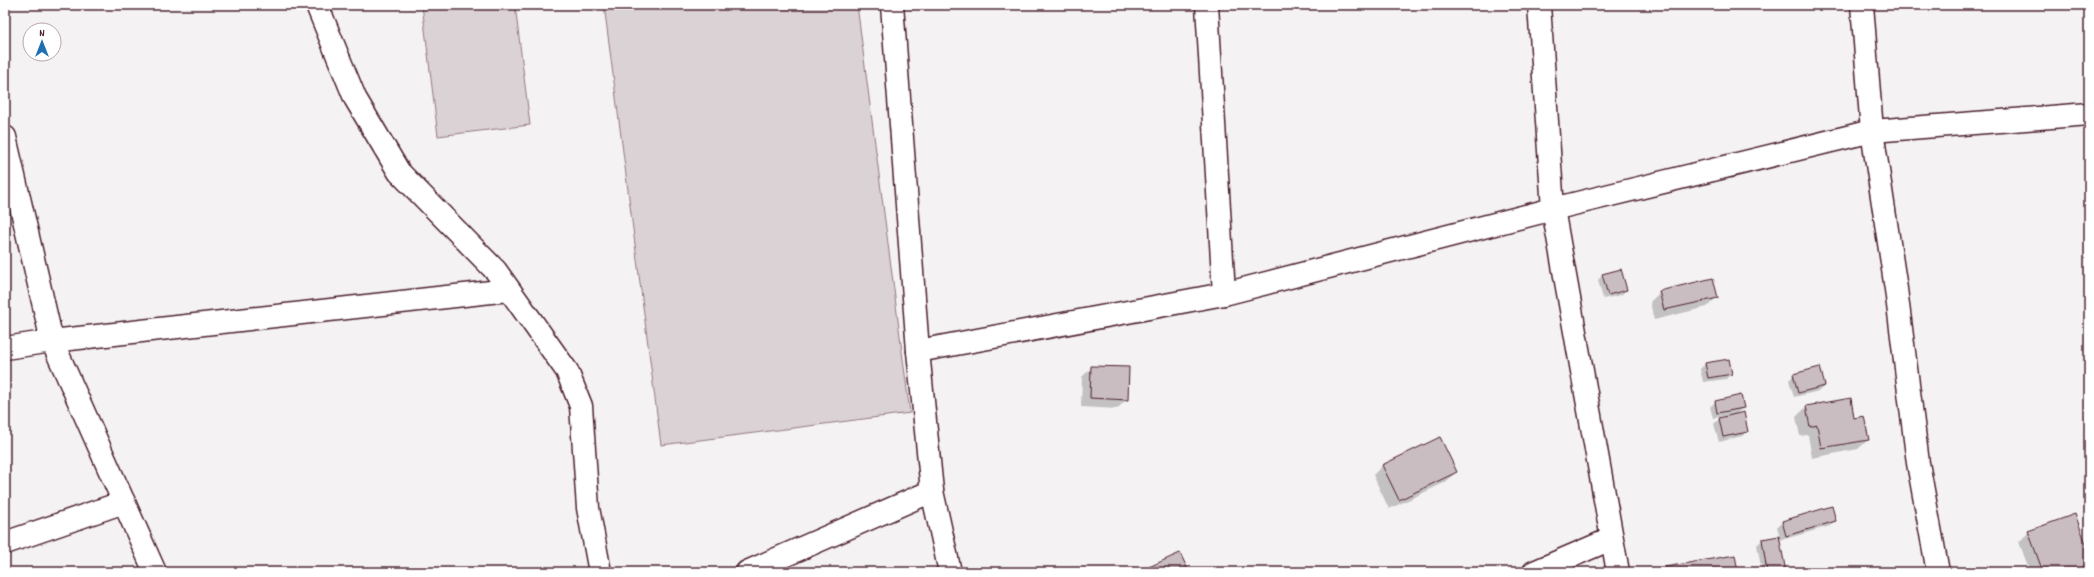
<svg xmlns="http://www.w3.org/2000/svg" width="2094" height="577" viewBox="0 0 2094 577" font-family="Dekko,sans-serif">
  <rect width="100%" height="100%" fill="#f4f2f2"/>
  <filter id="ink" filterUnits="userSpaceOnUse"><feTurbulence type="fractalNoise" baseFrequency=".025" numOctaves="2"/><feDisplacementMap in="SourceGraphic" scale="8" xChannelSelector="R" yChannelSelector="G"/><feConvolveMatrix kernelMatrix="1 2 1 2 8 2 1 2 1" color-interpolation-filters="sRGB"/></filter>
  <g filter="url(#ink)">
    <!-- green -->
    <g fill="#dbd2d5" stroke="#927880">
      <path d="M422,5H515L530,125L438,136Z"/>
      <path d="M604,5H857L910,413L661,445Z"/>
    </g>
    <!-- shadow -->
    <g fill="#0003">
      <path d="M1603,275L1626,290L1621,295L1603,299L1598,280Z"/>
      <path d="M1660,292L1717,297L1707,307L1654,320L1650,302Z"/>
      <path d="M1705,364L1731,374L1726,379L1703,382L1700,369Z"/>
      <path d="M1092,367L1127,399L1117,409L1081,407L1082,377Z"/>
      <path d="M1794,375L1824,386L1819,391L1794,397L1789,380Z"/>
      <path d="M1850,399L1854,419L1868,440L1858,449L1812,458L1808,435L1800,436L1796,417L1806,407Z"/>
      <path d="M1715,402L1743,408L1736,414L1713,418L1710,407Z"/>
      <path d="M1719,419L1747,432L1742,436L1719,442L1714,424Z"/>
      <path d="M1382,466L1456,472L1446,482L1389,509L1373,475Z"/>
      <path d="M1831,507L1835,521L1830,526L1781,540L1777,527L1782,522Z"/>
      <path d="M2029,532L2089,554V566L2083,572H2030L2019,542Z"/>
      <path d="M1762,540L1785,572H1762L1757,545Z"/>
      <path d="M1666,568L1737,572H1661Z"/>
    </g>
    <!-- building -->
    <g fill="#cabdc1" stroke="#4a1f2b">
      <path d="M1621,269L1627,290L1608,295L1602,274Z"/>
      <path d="M1713,278L1718,298L1664,310L1659,291Z"/>
      <path d="M1729,359L1732,374L1708,378L1705,363Z"/>
      <path d="M1091,366L1129,367L1128,400L1090,398Z"/>
      <path d="M1820,367L1825,386L1798,393L1793,374Z"/>
      <path d="M1741,395L1744,408L1717,413L1715,401Z"/>
      <path d="M1851,398L1854,418L1864,416L1869,440L1821,448L1817,425L1810,427L1806,406Z"/>
      <path d="M1744,412L1748,432L1723,437L1719,418Z"/>
      <path d="M1440,437L1457,472L1399,500L1382,465Z"/>
      <path d="M1832,506L1836,521L1786,536L1782,521Z"/>
      <path d="M2075,514L2089,552V565L2069,572H2043L2028,531Z"/>
      <path d="M1779,536L1786,572H1767L1762,539Z"/>
      <path d="M1180,553L1189,572H1141L1140,571Z"/>
      <path d="M1735,555L1738,572H1666L1665,567Z"/>
      <path d="M1811,567V572H1790L1789,570Z"/>
    </g>
    <g fill="none" stroke-linecap="round" stroke-linejoin="round">
      <!-- minor casing -->
      <g stroke="#4a1f2b" stroke-width="25">
        <g id="minor">
          <path d="M317,5L355,98L399,172L496,271L567,371L581,406L588,508L600,572"/>
          <path d="M892,5L918,351L932,491L950,572"/>
          <path d="M1207,5L1224,294"/>
          <path d="M1539,5L1553,209L1618,572"/>
          <path d="M1862,5L1872,131L1896,289L1918,463L1938,572"/>
          <path d="M5,137L52,341L155,572"/>
          <path d="M5,348L52,341L509,290"/>
          <path d="M918,351L1224,294L1553,209L1872,131L2089,114"/>
          <path d="M5,543L124,502"/>
          <path d="M747,572L932,491"/>
          <path d="M1534,572L1611,539"/>
        </g>
      </g>
      <!-- minor -->
      <use href="#minor" stroke="#fff" stroke-width="22"/>
    </g>
  </g>
  <!-- margin -->
  <rect width="2094" height="577" fill="none" stroke="#fff" stroke-width="20"/>
  <rect x="10" y="10" width="2074" height="557" fill="none" stroke="#4a1f2b" stroke-width="1.5" filter="url(#ink)"/>
  <!-- north arrow -->
  <g transform="translate(42 42)"><circle r="19" fill="#ffffff" stroke="#b7a5aa"/>
  <path d="M0-3L7 15L0 10L-7 15Z" fill="#1f6fb2"/>
  <text y="-6" font-size="11" font-weight="bold" text-anchor="middle" fill="#4a1f2b">N</text>
  </g>
</svg>
